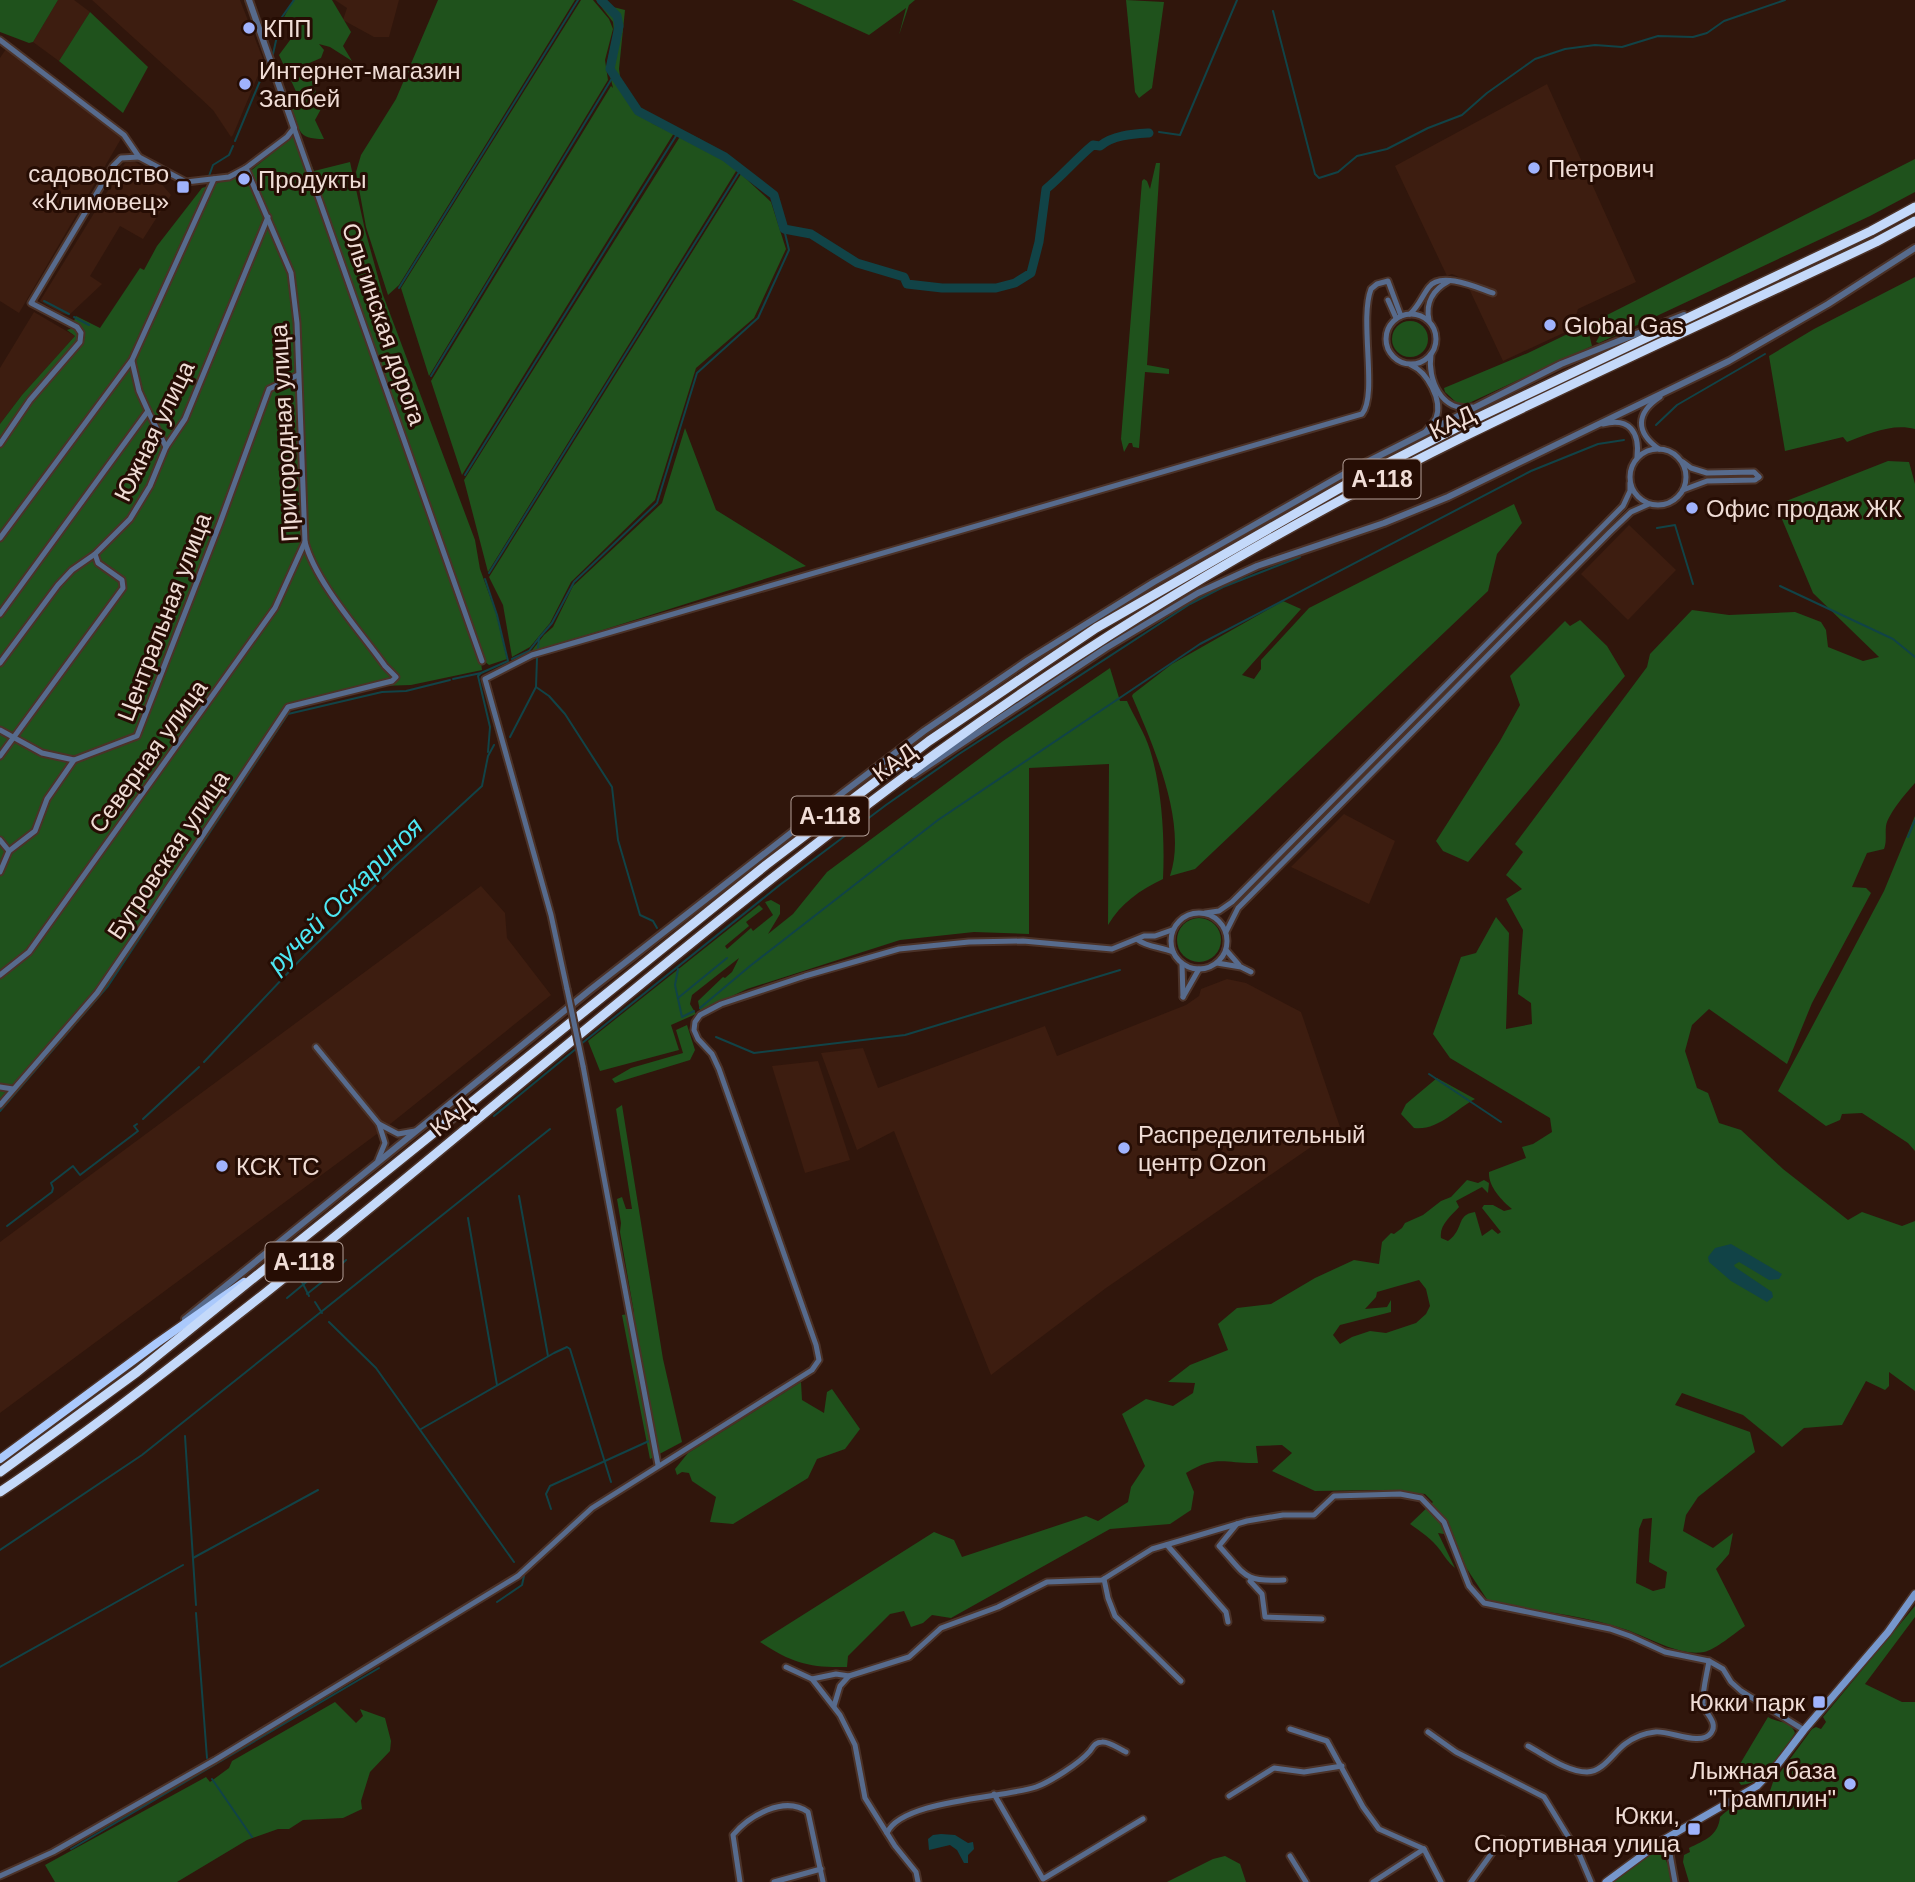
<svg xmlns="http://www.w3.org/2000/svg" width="1915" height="1882" viewBox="0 0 1915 1882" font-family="Helvetica,sans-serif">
  <rect width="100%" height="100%" fill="#30160c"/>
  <!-- built -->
  <g fill="#3d1d10">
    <path d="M58,0H74L90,12L59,61L33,42Z"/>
    <path d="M92,0H240L263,59L259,73L233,135L231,137L213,110L198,96Z"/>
    <path d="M335,0H399L389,37H374L343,20L347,8Z"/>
    <path d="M6,49L122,137L19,313L0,301V58Z"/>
    <path d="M1547,84L1636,282L1578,309L1572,329L1503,361L1465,280L1452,274L1447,276L1395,166Z"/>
    <path d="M134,161L152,173L171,195L143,239L120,226L90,276L102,284L69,315L60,313L40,301L125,163Z"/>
    <path d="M34,312L75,336L22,395L0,424V368Z"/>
    <path d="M1629,525L1676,570L1628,620L1581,574Z"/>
    <path d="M1344,814L1395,841L1369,904L1291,867Z"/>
    <path d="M481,886L505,913L507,938L551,995L389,1125L0,1413V1242Z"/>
    <path d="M1227,979L1246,983L1301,1012L1340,1127L1106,1288L991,1375L894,1131L857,1150L821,1053L863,1048L878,1088L1045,1026L1057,1056L1186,1005L1199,996L1201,989Z"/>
    <path d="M818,1061L850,1160L805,1173L772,1066Z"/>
  </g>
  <!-- green -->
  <g fill="#1f521c" fill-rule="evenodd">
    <path d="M0,0H58L33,42L29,43L0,32Z"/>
    <path d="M293,0H332L351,32L343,46L352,61L330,47L319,44L324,50L321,58L307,64L321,109L315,120L324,139C295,139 302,130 290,108L301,102L279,55L299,28L283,19Z"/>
    <path d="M438,0H575L399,285L388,295L366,227L356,172L361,155L396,99Z"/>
    <path d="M581,0H593L609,19L613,29L605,60L608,80L429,376L401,288Z"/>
    <path d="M596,0H606L609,6L625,10L619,69L621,83L639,109L700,139L752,177L738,168L488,572L464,480L681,135L650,123L674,133L462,475L431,381L611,86L613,88L607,63L614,32L613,22Z"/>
    <path d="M792,0H915L909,5L899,35L906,8L869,35Z"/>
    <path d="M1126,0L1164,2L1152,88L1139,98L1135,92Z"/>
    <path d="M90,12L148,67L123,113L59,61Z"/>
    <path d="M298,132L314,171L350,162L365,230L383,295L475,540L480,569L496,613L507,659L489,665L484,661L481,662L482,670L411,685L381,686L289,708L105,986L0,1108V424L22,395L75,336L67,330L78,326L74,321L76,316L100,328L140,268L144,270L157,246L202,188L248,173Z"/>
    <path d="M1915,159V192L1870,216L1599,343L1596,342L1600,335L1597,327L1588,330L1592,346L1469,403L1458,404L1445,392L1444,388L1528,353L1609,314Z"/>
    <path d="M1156,163H1160L1147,365L1169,369V374L1145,372L1139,448L1133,447L1132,443H1129L1124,452L1121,439L1142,181L1144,179L1147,181L1150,189Z"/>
    <path d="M741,174L771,202L786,249L754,318L696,368L655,500L571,582L550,623L530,647L512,657L503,605L489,577Z"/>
    <path d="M1915,277V429C1892,423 1868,434 1847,442L1843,437L1785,451L1769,356L1814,329Z"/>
    <circle cx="1410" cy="339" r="18"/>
    <path d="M685,428L716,510L806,566L530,653L544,635L553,627L573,586L662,503Z"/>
    <path d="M1888,461L1909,462L1915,484V783C1906,793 1888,814 1886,826C1885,834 1887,841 1884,849L1867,853L1852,887L1866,888L1871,893L1812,1003L1787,1064L1709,1009L1692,1025L1685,1051L1697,1088L1708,1093L1719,1123L1741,1130L1783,1169L1848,1220L1862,1212L1902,1226L1915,1221V1391L1889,1372V1386L1885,1390L1866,1381L1842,1425L1804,1428L1782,1447L1743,1415L1682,1393L1675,1405L1750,1432L1755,1452L1698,1497L1686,1515L1683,1531L1713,1548L1733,1533L1729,1554L1716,1569L1745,1626C1735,1633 1715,1650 1704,1652C1684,1656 1659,1643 1642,1636C1594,1615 1539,1613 1488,1601L1444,1534L1438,1533L1455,1568C1448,1562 1445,1557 1440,1550C1432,1539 1420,1531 1410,1524L1433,1502L1425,1494L1379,1490L1315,1491L1272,1471L1292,1453L1282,1445L1256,1446L1258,1463C1225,1464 1217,1454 1186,1473L1194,1492L1191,1510L1170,1524L1110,1529L951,1618L932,1615L923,1623L911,1627L904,1611L890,1614L848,1656L847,1667C809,1668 792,1663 760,1642L934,1532L954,1540L962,1557L1086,1516L1098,1521L1128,1502L1131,1487L1145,1466L1122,1414L1146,1399L1173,1406L1193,1393L1195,1383L1168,1382L1190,1365L1228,1350L1218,1324L1237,1308L1271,1304L1315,1278L1354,1260L1379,1264L1382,1242L1391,1233L1394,1234L1402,1228L1405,1223L1423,1215L1441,1201L1451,1197L1467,1180L1478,1183L1484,1180L1489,1183L1488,1193L1482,1187L1456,1201L1459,1207C1451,1216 1439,1225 1441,1238L1448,1241C1465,1229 1455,1215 1475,1212L1482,1236L1492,1229L1498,1234L1501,1232L1482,1208L1484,1205H1493L1504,1211L1512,1209C1501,1200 1488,1186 1489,1172L1526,1158L1522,1147L1533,1144L1552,1132L1550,1118L1450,1058L1433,1034L1461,957L1476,953L1496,917L1509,933L1506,1029L1532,1024L1531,1003L1518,994L1523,930L1506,899L1522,889L1506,875L1523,852L1515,844L1647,667L1650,654L1692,610L1729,615L1795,612L1821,622L1826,630L1828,647L1863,661L1879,657L1813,593L1776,505ZM1419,1280L1426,1289L1430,1306L1426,1314L1416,1323L1386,1333L1370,1331L1352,1337L1340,1344L1333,1335L1340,1325L1391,1312V1300L1387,1307L1365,1309L1376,1297L1377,1292ZM1652,1518L1649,1562L1667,1572L1665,1588L1653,1591L1636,1583L1639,1529L1643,1519Z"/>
    <path d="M1514,504L1522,523L1497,554L1488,591L1195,869L1170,876C1188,823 1153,745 1132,696L1133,694L1172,664L1283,601L1301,609L1242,675L1254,679L1261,669V660L1309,608Z"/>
    <path d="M1580,620L1607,646L1625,676L1468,862L1443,851L1436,841L1500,741L1520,705L1510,676L1565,621L1570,626Z"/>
    <path d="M1110,668L1120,701H1127C1134,717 1145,733 1150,750C1162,788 1165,839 1163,879C1140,890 1121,903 1108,925L1109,764L1029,768V934L974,932L900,940L747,989L700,1011L698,1001L723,977L725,978L732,972L739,958L692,995L690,1004L696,1014L671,1025L679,1050L600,1071L588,1041L759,905L763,909L746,922L749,926L725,946L727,949L751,928L753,931L773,915L765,902L771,900L780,905V914L768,934L793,914L827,872L1003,741Z"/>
    <path d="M1915,816V1151L1908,1143L1862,1113L1842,1114L1840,1120L1826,1126L1778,1091L1884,891Z"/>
    <circle cx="1199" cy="940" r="22"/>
    <path d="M687,1025L695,1050L690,1060L615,1083L612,1079L631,1068L683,1053L676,1030Z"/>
    <path d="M1437,1078L1475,1099C1456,1109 1438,1131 1414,1128L1401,1114L1406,1104Z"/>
    <path d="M622,1105L663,1359L682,1442L650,1459L622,1315L634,1313L620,1232L621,1223L617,1199L622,1197L626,1209H632L616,1109Z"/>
    <path d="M801,1382L802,1400L824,1413L827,1392L832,1389L860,1429L845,1449L817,1459L808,1478L733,1524L710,1522L716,1497L692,1481L689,1473L682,1472L677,1475L675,1469L688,1453Z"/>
    <path d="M1915,1606V1617L1865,1684L1902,1702H1915V1882H1689L1683,1862L1684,1855L1690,1852L1689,1848C1705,1840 1718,1836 1720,1817C1733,1805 1751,1794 1769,1794L1773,1782L1812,1729L1816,1727L1821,1729L1826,1722L1823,1717Z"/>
    <path d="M335,1702L356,1723L363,1716L360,1709L385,1718L391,1741L390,1751L370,1772L361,1801L362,1809L343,1818L303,1820L289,1829H278L247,1840L177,1882H55L45,1865L206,1777L210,1782L229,1768L232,1761Z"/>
    <path d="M1768,1717C1779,1724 1790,1719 1795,1733C1783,1752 1765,1784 1741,1785L1734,1774Z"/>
    <path d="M1660,1848L1669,1867L1671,1882H1612Z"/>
    <path d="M1225,1856L1240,1864L1246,1882H1167L1213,1859Z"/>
  </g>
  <!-- water -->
  <g fill="#114347">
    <path d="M1731,1244L1782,1274L1779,1279L1769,1280L1739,1262L1734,1265L1735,1267L1772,1292L1773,1297L1767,1302L1731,1281L1709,1262L1708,1257L1715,1248Z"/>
    <path d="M941,1834L955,1835L968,1843L973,1842L974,1849L968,1855V1863H964L957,1850L950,1845L929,1850L928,1839L933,1835Z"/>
  </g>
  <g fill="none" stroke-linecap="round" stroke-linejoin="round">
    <!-- stream -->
    <g stroke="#114347" stroke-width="2">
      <path d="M1273,11L1315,174L1319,178L1338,172L1357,156L1387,149L1428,128L1462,115L1487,93L1535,59L1565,49L1595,45L1622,47L1658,36L1693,37L1707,33L1724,21L1785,0"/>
      <path d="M282,17L294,0"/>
      <path d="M273,54L280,23"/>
      <path d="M1159,132L1180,135L1237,0"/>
      <path d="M235,141L267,64"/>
      <path d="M209,176L213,165L229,155L233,146"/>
      <path d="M399,288L578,0"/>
      <path d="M44,301L69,314"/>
      <path d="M74,317L89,325"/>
      <path d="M431,376L614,75"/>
      <path d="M1656,425L1677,405L1765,354"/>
      <path d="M465,475L679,131"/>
      <path d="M1657,528L1675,525L1693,584"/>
      <path d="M489,573L741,169"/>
      <path d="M1780,586L1893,639L1915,657"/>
      <path d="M539,638L552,623L574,582L657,503L697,373L758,318L789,250L784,229"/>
      <path d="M512,659L529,651L539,638L538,648"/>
      <path d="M481,673L508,661L497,615L485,579"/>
      <path d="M453,679L481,673L478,676L490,727L488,752"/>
      <path d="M536,687L549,696L565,714L612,787L618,840L640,915L653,921L657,928"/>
      <path d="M510,737L536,687L537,658"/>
      <path d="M1908,837L1915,820"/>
      <path d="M678,969L675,985L682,1017L694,1011"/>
      <path d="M678,998L727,958"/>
      <path d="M700,1008L750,966L938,820L1200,644L1531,471L1598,444L1624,440"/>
      <path d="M716,1037L754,1053L905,1035L1120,970"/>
      <path d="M581,1044L781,884L886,805L959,754L1190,604L1223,587L1300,557"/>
      <path d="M204,1062L300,960L395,866L482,786L488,756L494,745"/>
      <path d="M1429,1074L1501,1122"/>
      <path d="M0,1111L108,986L288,714L382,692L406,691L450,680"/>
      <path d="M494,1116L577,1048"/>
      <path d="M143,1119L199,1067"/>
      <path d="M519,1196L548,1356"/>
      <path d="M468,1218L497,1385"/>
      <path d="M7,1226L52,1192L53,1188L51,1183L73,1166L80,1175L138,1131L134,1126L137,1124"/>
      <path d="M298,1274L309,1296"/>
      <path d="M307,1294L322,1282L346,1260"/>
      <path d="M287,1298L316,1274"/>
      <path d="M315,1302L322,1313"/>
      <path d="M329,1322L376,1368L514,1562"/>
      <path d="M421,1429L554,1353L567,1347L570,1349L611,1482"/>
      <path d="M185,1436L196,1605"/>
      <path d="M551,1509L546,1494L550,1486L649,1441"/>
      <path d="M0,1550L142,1455L550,1129"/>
      <path d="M193,1558L318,1490"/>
      <path d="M497,1602L522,1585L524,1576"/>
      <path d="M196,1613L207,1758"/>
      <path d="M0,1667L183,1565"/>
      <path d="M212,1779L252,1837"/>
      <path d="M71,1849L379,1668"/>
    </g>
    <!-- river -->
    <path stroke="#114347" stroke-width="9" d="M601,0L617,16L619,26L610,69L638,111L725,157L774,195L784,229L811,234L857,263L904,277L907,284L942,288H996L1015,283L1031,273L1039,242L1046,189C1063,175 1076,159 1093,145L1100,146C1113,135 1133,134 1149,133"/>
    <!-- minor casing -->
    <g stroke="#4b3228" stroke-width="9">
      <g id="minor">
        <path d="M0,40L124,135L139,157L186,182L229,177L246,168L287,137L294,128"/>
        <path d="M294,128L482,661"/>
        <path d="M1388,300L1396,318"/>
        <path d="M1410,314C1419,306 1422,296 1429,287C1441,271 1478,288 1493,293"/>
        <circle cx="1411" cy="339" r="25"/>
        <path d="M1429,320C1425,302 1434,289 1449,281"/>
        <path d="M1431,354C1427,380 1442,413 1472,407"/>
        <path d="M1411,365C1427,372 1443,400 1436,418C1433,423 1429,427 1425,432"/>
        <path d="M148,411L166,447"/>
        <path d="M1603,424C1629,417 1640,432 1637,457"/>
        <path d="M0,444L30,400L80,342L81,333L77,327L31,303L113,166L121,158L139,157"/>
        <circle cx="1658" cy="477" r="28"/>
        <path d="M1659,449C1635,432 1636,413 1660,397"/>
        <path d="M1683,462L1691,468L1707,473L1754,472L1759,477"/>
        <path d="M1683,490L1707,481L1755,480L1759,477"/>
        <path d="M0,538L132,360L214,179"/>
        <path d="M0,614L148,411L139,391L132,361"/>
        <path d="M0,663L58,585L72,570L95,554L130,519L150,486L166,447L185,419L268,217"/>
        <path d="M0,730L42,753L74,760"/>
        <path d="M0,756L123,588L122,580L98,563L95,554"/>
        <path d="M0,840L9,851"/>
        <path d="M0,872L9,851L35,831L47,799L74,760L137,736L220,523L269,389L298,375"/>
        <circle cx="1199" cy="941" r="28"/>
        <path d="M1205,913L1219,911L1232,902L1623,506L1630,491V483"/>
        <path d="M1226,932L1238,908L1610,532L1631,512L1649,504"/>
        <path d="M1138,940C1147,947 1162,947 1173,952"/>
        <path d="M1226,950L1239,965"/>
        <path d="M1217,963L1241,967L1251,972"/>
        <path d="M1182,964L1183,997"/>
        <path d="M0,975L29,952L275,608L305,542"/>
        <path d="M567,989L551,915L485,679L532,655L1362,414C1378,395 1359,320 1371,289L1377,284L1388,281L1401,316"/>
        <path d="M1183,997L1199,969"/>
        <path d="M316,1047L379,1124L398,1134L415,1131"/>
        <path d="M583,1066L658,1465"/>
        <path d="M0,1087L13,1089"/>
        <path d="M0,1105L97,993L144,924L288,707L392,681L396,677L385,666C360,631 316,583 305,542L297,323L291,273L246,168"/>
        <path d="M378,1160L385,1143L379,1124"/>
        <path d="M1237,1524L1219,1546C1246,1575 1242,1582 1284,1580"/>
        <path d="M1167,1545L1226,1612L1228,1622"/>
        <path d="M1104,1579L1108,1598L1115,1616L1181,1681"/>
        <path d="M1250,1581L1262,1594L1265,1617L1322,1619"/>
        <path d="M786,1667L812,1679L840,1715L855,1745L865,1798L895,1846L916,1872L918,1882"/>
        <path d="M812,1679L836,1674L849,1676"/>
        <path d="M834,1706L840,1686L849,1676L909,1657L941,1628L998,1607L1047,1582L1102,1580L1152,1549L1247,1521L1283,1515H1314L1334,1496L1400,1494L1421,1498L1444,1522L1469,1586L1484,1603L1610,1629L1630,1636L1665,1652L1709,1661L1723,1669L1731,1682L1741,1691L1804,1730"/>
        <path d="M1290,1729L1327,1741L1363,1807L1379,1829L1424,1849L1441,1882"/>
        <path d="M1428,1732L1456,1752L1544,1797L1580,1856L1591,1882"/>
        <path d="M1528,1746C1545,1755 1567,1772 1587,1772C1603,1772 1613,1753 1625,1744C1633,1738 1645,1733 1655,1732C1669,1730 1701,1747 1711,1733C1719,1722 1704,1713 1703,1704C1702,1691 1707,1674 1709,1661"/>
        <path d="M994,1794L1043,1879L1143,1819"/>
        <path d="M1229,1796L1274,1768L1304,1772L1342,1766"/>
        <path d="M887,1833C901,1800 1003,1798 1036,1787C1050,1782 1080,1763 1090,1751C1093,1747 1095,1742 1102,1742C1109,1741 1119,1749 1126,1752"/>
        <path d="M1663,1840L1670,1854L1675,1882"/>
        <path d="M1290,1856L1306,1882"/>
        <path d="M0,1876L53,1852L215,1760L518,1576L592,1508L812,1370L819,1360L816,1345L719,1069L712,1054L698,1039L694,1030L695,1022L700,1015L721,1004L805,976L899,949L969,942L1023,941L1112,949L1144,936H1155L1172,930"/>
        <path d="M740,1882L733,1835C749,1816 784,1795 808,1812L823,1882"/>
        <path d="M774,1882L821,1869"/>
        <path d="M1373,1882L1424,1849"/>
        <path d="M1471,1882L1502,1839"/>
      </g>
    </g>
    <!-- tertiary casing -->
    <g stroke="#4b3228" stroke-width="10">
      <g id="tertiary">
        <path d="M249,0L294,128"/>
        <path d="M914,775L1106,648L1198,593L1257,566L1384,523L1448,497L1729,361L1828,304L1915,248"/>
        <path d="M185,1319L590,990L824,807L924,731L1028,660L1154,582L1351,470L1561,364L1684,315"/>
      </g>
    </g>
    <!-- secondary casing -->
    <g stroke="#4b3228" stroke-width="10">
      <path id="secondary" d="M1606,1882L1663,1840L1757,1786L1778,1764L1804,1730L1888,1632L1915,1594"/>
    </g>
    <!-- trunk casing -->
    <g stroke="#4b3228" stroke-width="11">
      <path id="trunk" d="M0,1459L157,1343L244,1282"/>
    </g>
    <!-- motorway casing -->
    <g stroke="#4b3228" stroke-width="12">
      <g id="motorway">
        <path d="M0,1472L137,1372L766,865L929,741L1096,628L1347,484L1458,427L1871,231L1915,207"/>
        <path d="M0,1492C91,1431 177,1362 264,1294C489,1114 705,922 938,752C1103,632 1281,527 1465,436C1601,369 1739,307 1876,242L1915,221"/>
      </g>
    </g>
    <!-- minor -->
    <use href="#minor" stroke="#576b8d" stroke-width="5"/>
    <!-- tertiary -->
    <use href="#tertiary" stroke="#576b8d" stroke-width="6"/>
    <!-- secondary -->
    <use href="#secondary" stroke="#7697cd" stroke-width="7"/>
    <!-- trunk -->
    <use href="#trunk" stroke="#aac9fc" stroke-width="8"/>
    <!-- motorway -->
    <use href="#motorway" stroke="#c4d9fa" stroke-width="9"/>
    <!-- minor-bridge casing -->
    <g stroke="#4b3228" stroke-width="9" stroke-linecap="butt">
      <path id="minor-bridge" d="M567,989L583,1066"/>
    </g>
    <!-- minor-bridge -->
    <use href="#minor-bridge" stroke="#576b8d" stroke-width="5"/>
  </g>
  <!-- markers -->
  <g fill="#a0b3fd" stroke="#260d04" stroke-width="2.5">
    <circle cx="249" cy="28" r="7"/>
    <circle cx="245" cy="84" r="7"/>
    <circle cx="1534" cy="168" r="7"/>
    <circle cx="244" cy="179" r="7"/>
    <rect x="176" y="180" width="14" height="14" rx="3.5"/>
    <circle cx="1550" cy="325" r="7"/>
    <circle cx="1692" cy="508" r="7"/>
    <circle cx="1124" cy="1148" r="7"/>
    <circle cx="222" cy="1166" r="7"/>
    <rect x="1812" y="1695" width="14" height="14" rx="3.5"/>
    <circle cx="1850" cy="1784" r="7"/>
    <rect x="1687" y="1822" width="14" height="14" rx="3.5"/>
  </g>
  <g text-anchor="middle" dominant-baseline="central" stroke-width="6" stroke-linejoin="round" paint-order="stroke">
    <!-- shield labels -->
    <g fill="#260d04" stroke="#b39f97" stroke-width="2">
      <rect x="1343.5" y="459.5" width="77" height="39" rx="5"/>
      <rect x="791.5" y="796.5" width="77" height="39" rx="5"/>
      <rect x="265.5" y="1242.5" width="77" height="39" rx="5"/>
    </g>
    <g font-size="23" font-weight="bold" fill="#f0ddd6">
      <text x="1382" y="479">А-118</text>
      <text x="830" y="816">А-118</text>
      <text x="304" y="1262">А-118</text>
    </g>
    <!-- poi labels -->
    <g font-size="24" fill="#f0ddd6" stroke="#260d04" text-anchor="start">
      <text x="263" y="28">КПП</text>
      <text x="259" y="70">Интернет-магазин<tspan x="259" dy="28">Запбей</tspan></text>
      <text x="1548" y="168">Петрович</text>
      <text x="169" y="173" text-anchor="end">садоводство<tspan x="169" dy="28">«Климовец»</tspan></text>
      <text x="258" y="179">Продукты</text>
      <text x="1564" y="325">Global Gas</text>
      <text x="1706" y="508">Офис продаж ЖК</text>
      <text x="1138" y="1134">Распределительный<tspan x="1138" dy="28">центр Ozon</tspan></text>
      <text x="236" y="1166">КСК ТС</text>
      <text x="1805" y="1702" text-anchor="end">Юкки парк</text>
      <text x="1836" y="1770" text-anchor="end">Лыжная база<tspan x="1836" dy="28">"Трамплин"</tspan></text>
      <text x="1680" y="1815" text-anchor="end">Юкки,<tspan x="1680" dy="28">Спортивная улица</tspan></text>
    </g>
    <!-- street labels -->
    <g font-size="24" fill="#f0ddd6" stroke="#260d04">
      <text transform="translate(384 324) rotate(71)">Ольгинская дорога</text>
      <text transform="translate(1452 422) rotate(-26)">КАД</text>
      <text transform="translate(154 431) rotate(-64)">Южная улица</text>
      <text transform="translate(284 433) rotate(-93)">Пригородная улица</text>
      <text transform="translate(164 617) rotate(-69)">Центральная улица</text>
      <text transform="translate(148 756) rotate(-54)">Северная улица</text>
      <text transform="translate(894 762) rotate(-37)">КАД</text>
      <text transform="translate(168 855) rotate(-56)">Бугровская улица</text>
      <text transform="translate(451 1116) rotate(-40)">КАД</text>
    </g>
    <!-- water labels -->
    <g font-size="26" font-style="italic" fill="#4de7f3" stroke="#260d04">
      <text transform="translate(345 895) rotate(-45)">ручей Оскариноя</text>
    </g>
  </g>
</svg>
